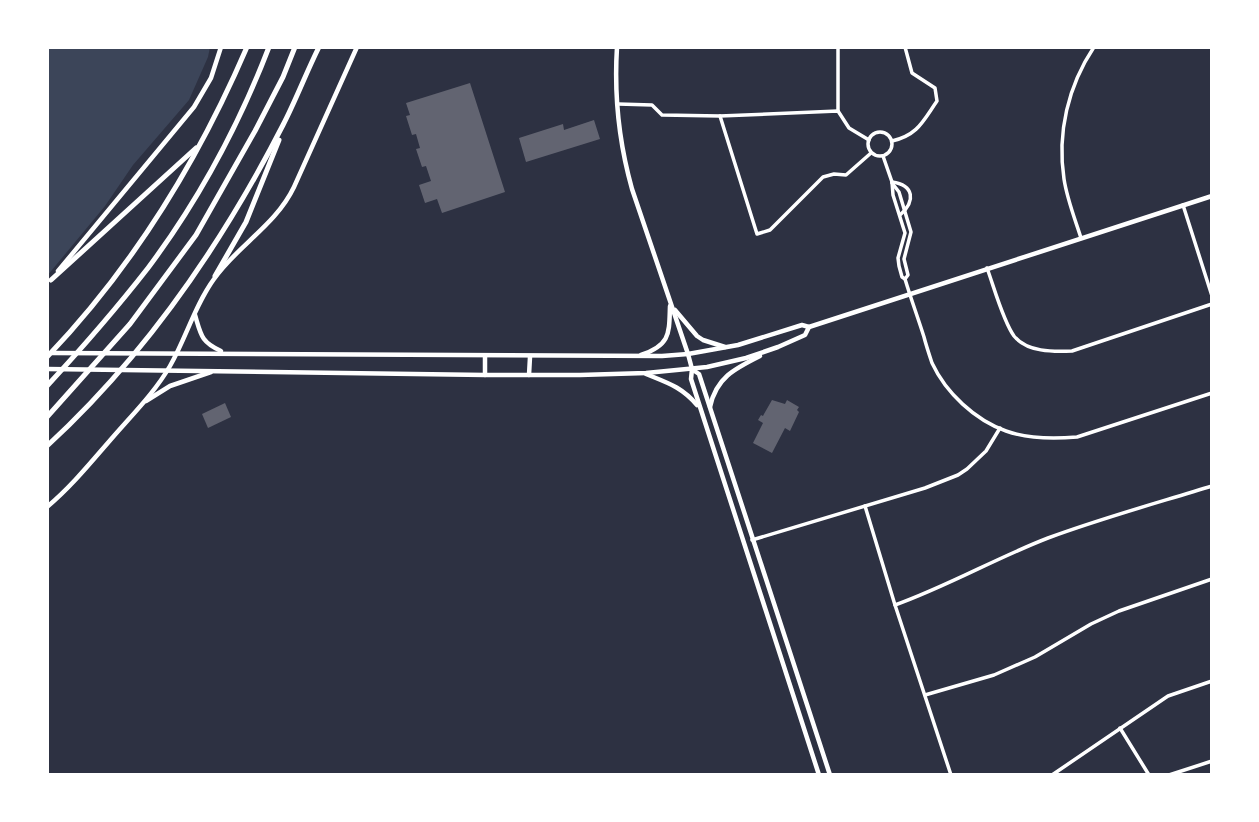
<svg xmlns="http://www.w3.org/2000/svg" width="1259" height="822" viewBox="0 0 1259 822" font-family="Arial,sans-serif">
  <rect width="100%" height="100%" fill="#2d3142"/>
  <!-- green -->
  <path fill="#3c4559" d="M47,47H210L208,57L189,100L133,165L105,206L47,276Z"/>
  <!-- building -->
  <g fill="#626471">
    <path d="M470,83L505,192L442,213L437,199L425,203L419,185L431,181L426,166L422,167L416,149L420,148L416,134L412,135L406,116L410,115L406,103Z"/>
    <path d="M594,120L600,139L526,162L519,138L563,124L564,130Z"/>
    <path d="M772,400L785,404L787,400L799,407L797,410L799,412L790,431L785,428L772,453L753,443L763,423L758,420L761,415L763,416L764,414Z"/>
    <path d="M225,403L231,417L208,428L202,414Z"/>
  </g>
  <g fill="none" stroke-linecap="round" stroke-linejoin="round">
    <!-- minor -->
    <g stroke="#fff" stroke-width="3.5">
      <path d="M618,104L652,105L662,115L720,116L838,111L849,128L869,140"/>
      <path d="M838,111V47"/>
      <path d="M720,116L757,234L770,230L823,177L834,174L846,175L871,153"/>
      <circle cx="880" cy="144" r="12"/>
      <path d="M892,141C918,135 923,121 937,101L935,88L912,73L905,47"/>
      <path d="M883,156L892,182L893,195L905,233L898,258L899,266L902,277L905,279C911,299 918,318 924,337C926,345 929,354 932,363C946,393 975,420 1006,431C1028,439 1054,439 1077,437L1212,393"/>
      <path d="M892,182C914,185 916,201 900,215"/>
      <path d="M892,183L899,192L911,232L904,259L908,275L905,279"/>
      <path d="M1183,205L1212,296"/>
      <path d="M987,268C994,287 1003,321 1014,336C1027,352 1053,352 1072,351L1212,304"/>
      <path d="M865,506L895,605L951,775"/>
      <path d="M752,540L925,488L958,475L967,469L986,451L1000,428"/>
      <path d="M895,605C948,586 996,558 1048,538C1102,518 1157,503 1212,486"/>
      <path d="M925,695L994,675L1035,657L1091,624L1119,611L1212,579"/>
      <path d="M1120,728L1149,775"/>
      <path d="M1052,775L1168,696L1212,681"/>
      <path d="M1169,775L1212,761"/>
    </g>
    <!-- tertiary -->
    <path stroke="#fff" stroke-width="3.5" d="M1081,238C1075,219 1067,199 1064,179C1057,133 1068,86 1094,47"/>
    <!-- secondary -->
    <g stroke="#fff" stroke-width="4.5">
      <path d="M617,47C614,95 619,143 632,189L688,354L692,369L691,379L819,775"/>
      <path d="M58,271L194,107L211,78L221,47"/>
      <path d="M675,310L697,336L703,340L725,347"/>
      <path d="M195,315C201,335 201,342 221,351"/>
      <path d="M52,353L662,356L688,354L738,345L802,325L809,327L1212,196"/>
      <path d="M641,355C671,345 669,333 670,306"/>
      <path d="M485,356V375"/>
      <path d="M47,369L485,375H580L646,373L707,367L746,358L778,347L805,335L809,327"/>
      <path d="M693,370L699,374L830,775"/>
      <path d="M646,374C668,383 682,387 697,405"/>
      <path d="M529,375L530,357"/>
      <path d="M146,401L170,386L211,372"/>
      <path d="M710,407C716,378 734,369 760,356"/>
      <path d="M47,507C72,486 92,461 113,437C133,414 155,392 170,366C186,338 195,305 214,279C237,246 276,225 294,187L357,47"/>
    </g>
    <!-- motorway -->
    <g stroke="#fff" stroke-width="5">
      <path d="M215,276L246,222L279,140"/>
      <path d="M51,280L196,148"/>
      <path d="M47,357C133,267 198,161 247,47"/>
      <path d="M47,386C82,348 116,309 148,268C198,201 239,125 269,47"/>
      <path d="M47,417L130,324L196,235L255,131L283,77L295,47"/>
      <path d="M47,446C146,355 222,244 283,125C296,100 306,73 319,47"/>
    </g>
  </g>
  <!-- border -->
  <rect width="1259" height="822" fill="none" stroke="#ffffff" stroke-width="98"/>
</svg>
